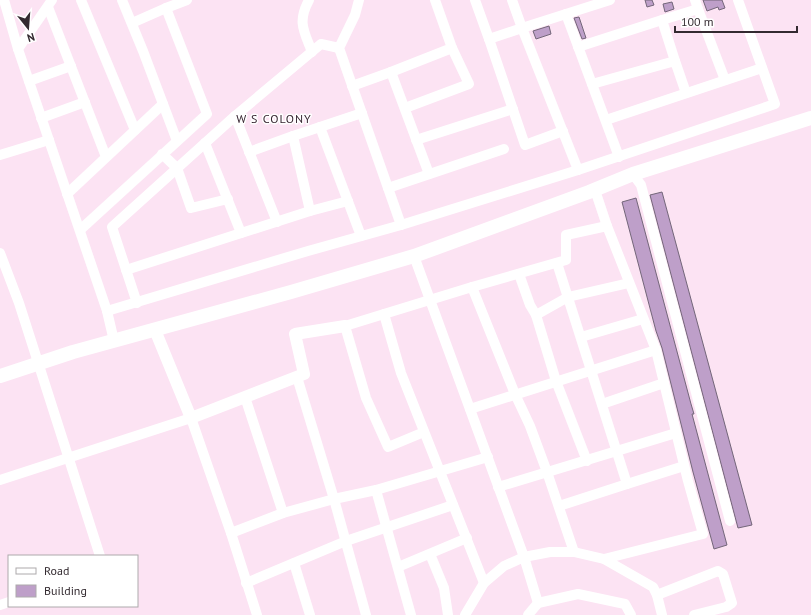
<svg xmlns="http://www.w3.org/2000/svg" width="811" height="615" viewBox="0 0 811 615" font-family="'PT Sans',sans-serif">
  <rect width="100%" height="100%" fill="#fce3f3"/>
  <!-- building -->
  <g fill="#be9fc9" stroke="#736679">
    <path d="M645,0H652L654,5L647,7Z"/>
    <path d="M703,0H722L725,8L719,10L718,7L707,11Z"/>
    <path d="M672,2L674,9L665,12L663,4Z"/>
    <path d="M579,17L586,38L582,39L574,18Z"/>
    <path d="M549,26L551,34L536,39L533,31Z"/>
    <path d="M662,192L752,525L738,528L650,195Z"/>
    <path d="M636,198L691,404L694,414H692L727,545L714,549L693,472L662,348L656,331L622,202Z"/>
  </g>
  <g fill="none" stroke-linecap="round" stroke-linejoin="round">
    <!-- minor -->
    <g stroke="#fff" stroke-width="10">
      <path d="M4,0L18,49"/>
      <path d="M52,0L18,49L107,311"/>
      <path d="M81,0L135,130"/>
      <path d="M122,0L143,51L177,141"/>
      <path d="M309,0C297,22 304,31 312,52"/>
      <path d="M359,0L355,15L339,48L401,225"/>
      <path d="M475,0L489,39L522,28L512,0"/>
      <path d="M48,7L106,157"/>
      <path d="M698,9L725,80"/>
      <path d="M566,14L619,157"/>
      <path d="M132,23L166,8"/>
      <path d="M489,39L525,145L563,131"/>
      <path d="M578,47L662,20"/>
      <path d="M675,61L662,20L698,9L695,0"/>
      <path d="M29,81L71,66"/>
      <path d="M592,84L675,61L686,93"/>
      <path d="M352,86L391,72"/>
      <path d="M405,108L469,84L452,48"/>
      <path d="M235,116L277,222"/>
      <path d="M41,118L85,102"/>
      <path d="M606,120L762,68"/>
      <path d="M320,127L361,236"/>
      <path d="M416,140L513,109"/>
      <path d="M205,143L241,233"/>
      <path d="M249,152L293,136"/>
      <path d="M162,154L177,168L191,208L228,199"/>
      <path d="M0,155L49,140"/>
      <path d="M578,170L522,28L610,0"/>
      <path d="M429,174L391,72L452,48L435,0"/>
      <path d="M633,174L641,185L730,521"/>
      <path d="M388,188L504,149"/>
      <path d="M595,190L607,226"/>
      <path d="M67,194L163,104"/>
      <path d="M310,211L348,201"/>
      <path d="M80,230L207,114L166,8L187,0"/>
      <path d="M0,253L19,303L100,556"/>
      <path d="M414,256L524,557L538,603"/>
      <path d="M557,263L627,484L559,506"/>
      <path d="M126,270L310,211L293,136L362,113"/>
      <path d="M519,274L530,305L536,315L556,381L587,461"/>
      <path d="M472,287L566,260V235L607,226L656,350L688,481L703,534L604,559"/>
      <path d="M137,303L112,227L235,116L321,44L339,48"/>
      <path d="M384,314L345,326L366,398L388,447L424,432"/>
      <path d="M536,315L568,297L629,283"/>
      <path d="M581,337L643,319"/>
      <path d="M114,341L107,311L308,251L401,225L578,170L775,104L738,0"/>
      <path d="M297,377L334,499L366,615"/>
      <path d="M245,397L283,513"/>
      <path d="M602,404L664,383"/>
      <path d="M470,409L656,350"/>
      <path d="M0,480L191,418L231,533L257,615"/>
      <path d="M627,484L684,466"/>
      <path d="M498,487L676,433"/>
      <path d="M231,533L283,513L334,499L376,490"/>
      <path d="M430,554L444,588L448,615"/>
      <path d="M294,563L310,615"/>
      <path d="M398,567L467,538"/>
      <path d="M246,583L346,541L453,505"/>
      <path d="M484,583L401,373L384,314L472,287L515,394L530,426L547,472L574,552"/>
      <path d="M657,595L718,571L723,574L732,603L726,607L694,615"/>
      <path d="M0,605L9,602"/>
      <path d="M411,615L376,490L488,457"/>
      <path d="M465,615L484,583L504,566L524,557L550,552H574L604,559L653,587L657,595L662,615"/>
      <path d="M528,615L538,603L578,594L625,604L631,615"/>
    </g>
    <!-- tertiary -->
    <path stroke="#fff" stroke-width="12" d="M155,330L191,418L304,374L295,334L345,326"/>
    <!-- secondary -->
    <path stroke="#fff" stroke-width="14" d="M0,376L73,352L291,292L414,256L589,192L633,174L811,118"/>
  </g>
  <g text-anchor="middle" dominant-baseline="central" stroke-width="3" stroke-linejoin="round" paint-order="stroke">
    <!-- neighbourhood labels -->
    <g font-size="12" letter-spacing="1" fill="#35232f" stroke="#fff">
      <text x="274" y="118">W S COLONY</text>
    </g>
  </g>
  <!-- legend -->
  <rect x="8" y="555" width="130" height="52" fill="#ffffff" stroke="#adaaac"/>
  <rect x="16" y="568" width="20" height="6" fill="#ffffff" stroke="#adaaac"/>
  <text x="44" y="575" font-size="12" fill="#332a30">Road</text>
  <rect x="16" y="585" width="20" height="12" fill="#be9fc9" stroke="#adaaac"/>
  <text x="44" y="595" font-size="12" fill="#332a30">Building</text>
  <!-- north arrow -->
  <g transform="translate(28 28) rotate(163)" stroke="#ffffff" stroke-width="3" paint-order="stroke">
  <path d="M0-3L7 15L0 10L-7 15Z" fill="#332a30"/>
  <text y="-6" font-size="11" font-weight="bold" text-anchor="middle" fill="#332a30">N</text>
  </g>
  <!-- scale -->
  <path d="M675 26v6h122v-6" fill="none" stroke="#332a30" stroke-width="2"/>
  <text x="681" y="26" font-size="12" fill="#332a30" stroke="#ffffff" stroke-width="3" paint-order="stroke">100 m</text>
</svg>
